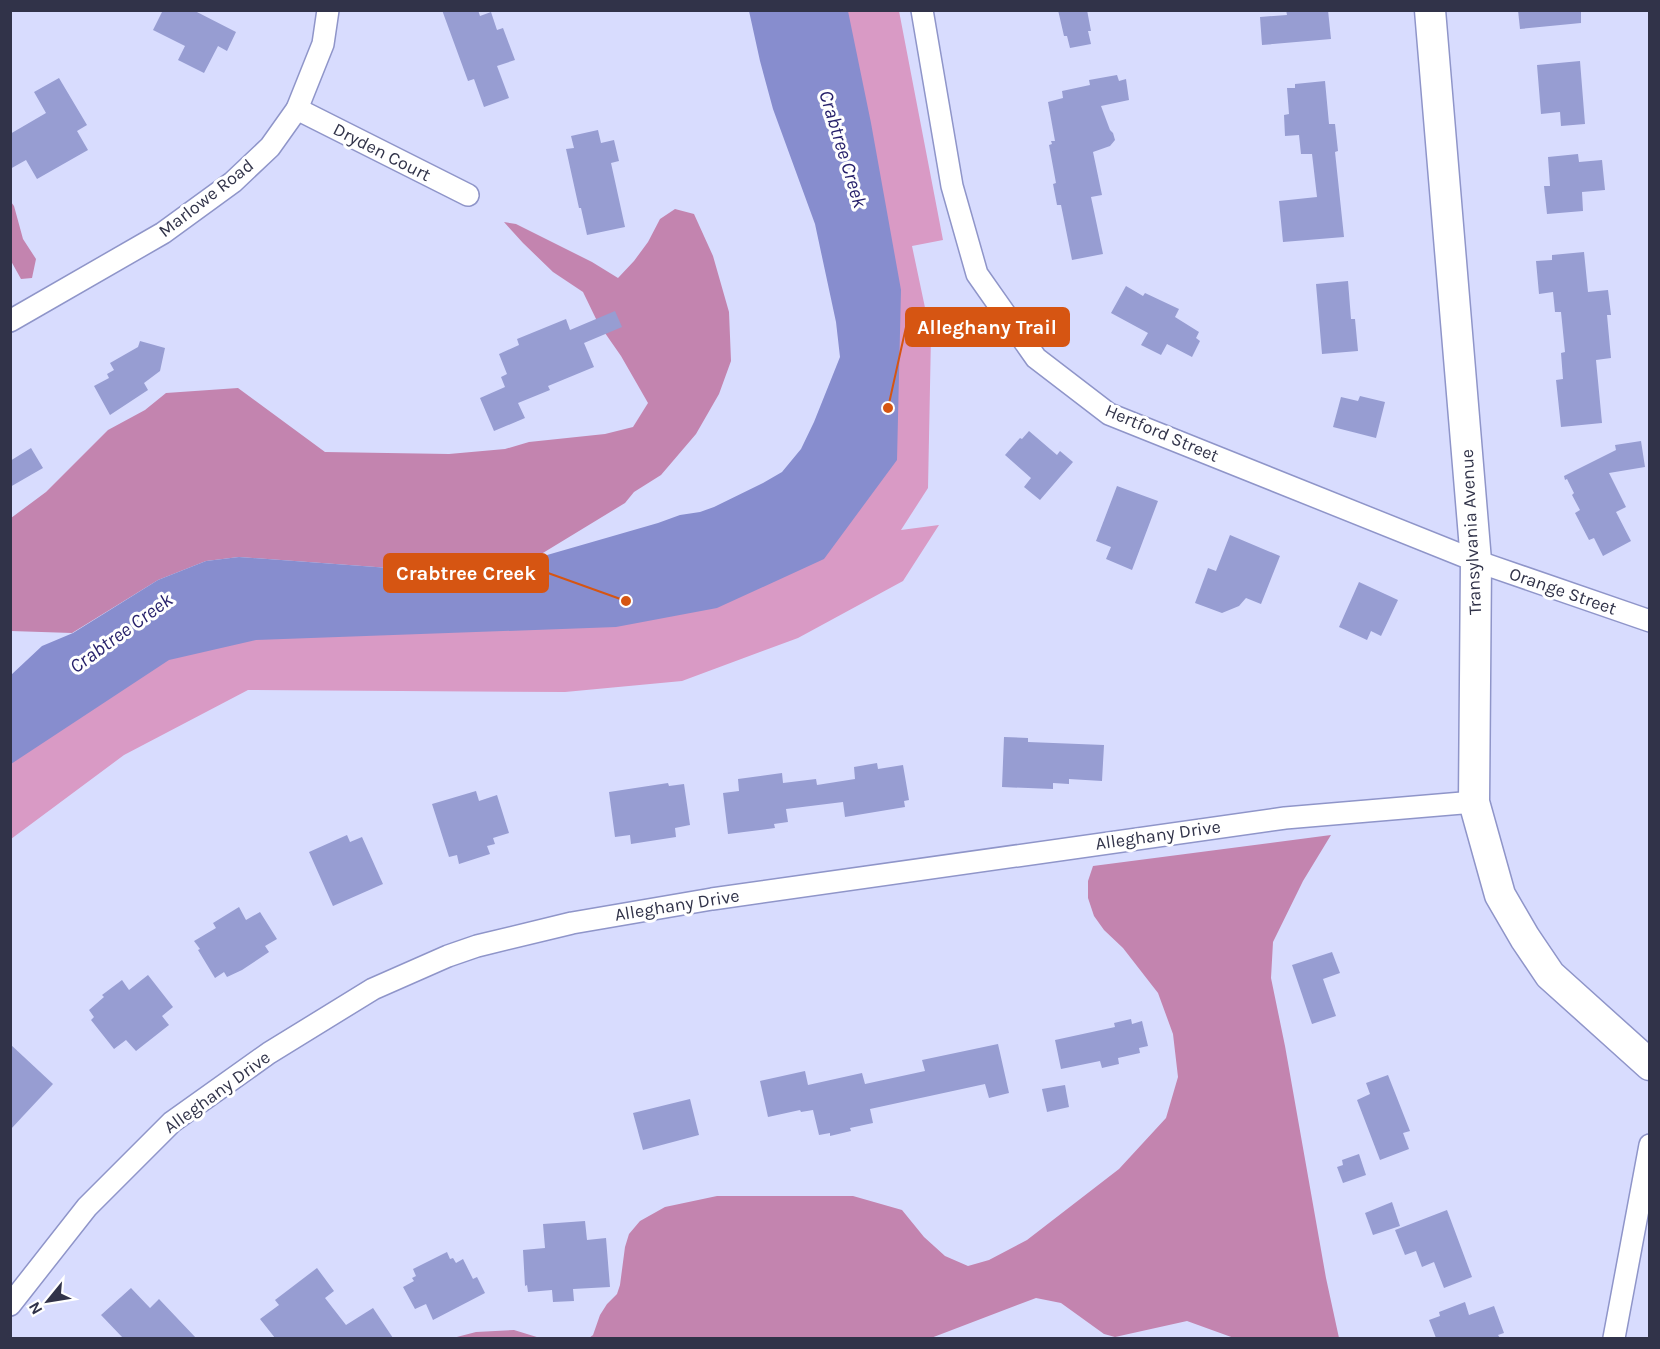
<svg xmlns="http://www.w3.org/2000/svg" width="1660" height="1349" viewBox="0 0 1660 1349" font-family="Karla,sans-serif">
  <rect width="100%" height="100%" fill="#d8dcfe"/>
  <!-- green -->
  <path fill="#d99ac5" d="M782,11H899L943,240L912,246L931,336L928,488L901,530L939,525L903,581L798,638L682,681L565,692L248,690L124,755L11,839L10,720L80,671L556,586L829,477L864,340Z"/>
  <!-- forest -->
  <g fill="#c384af">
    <path d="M11,202L14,206L23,239L36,259L32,278L21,279L11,261Z"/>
    <path d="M675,209L694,214L713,256L729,312L731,361L719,394L696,434L661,475L634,492L625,503L533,559L509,566L446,570L403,569L239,557L206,561L158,580L72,633L11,631V518L46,492L108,430L145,410L166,393L238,388L325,452L449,454L505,449L529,442L605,434L633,427L648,403L621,356L598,323L583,292L553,272L523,243L504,222L516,224L592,262L618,278L634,261L648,242L660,219Z"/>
    <path d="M1331,835L1303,881L1273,942L1271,978L1285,1046L1326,1278L1339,1338H1234L1187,1321L1115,1337L1104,1334L1061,1303L1036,1298L931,1338H589L593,1335L600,1315L607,1304L617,1294L620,1285L625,1247L629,1234L640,1221L665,1207L717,1196H853L902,1210L924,1237L945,1256L968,1266L989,1260L1027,1240L1119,1169L1166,1118L1178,1077L1173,1034L1158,993L1123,948L1104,930L1094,916L1088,898V881L1093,866Z"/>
    <path d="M514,1330L540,1338H453L476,1332Z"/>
  </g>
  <!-- water -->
  <path fill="#878dce" d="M749,11H848L871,123L901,290L897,460L824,559L717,608L616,627L256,640L169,660L11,764V675L42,646L73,633L158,580L206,561L239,557L403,569L446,570L509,566L658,523L680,515L700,512L714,507L763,483L782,472L801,449L814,422L840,357L836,322L815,224L773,109L760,61Z"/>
  <!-- building -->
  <g fill="#979dd2">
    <path d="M163,10H193L236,32L227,51L218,46L204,73L178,60L185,46L153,30Z"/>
    <path d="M442,10H478L480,16L491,12L497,30L503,28L515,60L497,66L509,98L484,107L474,79L468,81Z"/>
    <path d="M1058,10H1087L1091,31H1088L1091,44L1070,48L1067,36H1064Z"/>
    <path d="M1286,10H1328L1331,39L1262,45L1260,17L1287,15Z"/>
    <path d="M1518,10H1581V23L1520,29Z"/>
    <path d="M1580,61L1585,124L1561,126L1560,112L1541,114L1537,65Z"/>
    <path d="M1117,75L1119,81L1126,79L1129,100L1101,106L1110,130L1113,133L1115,140L1110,146L1093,152L1102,195L1091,197L1103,254L1072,260L1061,205H1057L1053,184L1056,183L1049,145L1052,144L1051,141H1055L1048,102L1063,98L1062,91L1090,85L1089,80Z"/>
    <path d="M59,78L87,125L77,131L88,150L37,179L26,160L10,169V134L46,113L34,92Z"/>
    <path d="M1325,81L1329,124H1335L1338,151L1335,152L1344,237L1283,242L1279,201L1317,197L1312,154H1301L1299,135L1285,136L1284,115L1289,114L1287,88H1295V84Z"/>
    <path d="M598,130L601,143L614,140L619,161L611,163L625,227L587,235L581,208H579L566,149L574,148L571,136Z"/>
    <path d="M1578,154L1579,162L1602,160L1605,190L1582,192L1583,211L1547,214L1544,186H1550L1548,157Z"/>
    <path d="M1584,252L1588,292L1608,290L1611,315H1607L1611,358L1596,360L1602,423L1561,427L1556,380L1563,379L1561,353L1565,352L1561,312H1555L1553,292L1539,294L1536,261L1552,260V255Z"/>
    <path d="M1348,281L1351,319H1355L1358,351L1322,354L1316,284Z"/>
    <path d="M1126,286L1143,296L1145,293L1179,309L1175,317L1199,332L1196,338L1200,341L1192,357L1167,344L1161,355L1141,345L1148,333L1111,313Z"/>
    <path d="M615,311L622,327L584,343L594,367L548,386L550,390L518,403L525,418L494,431L480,398L505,387L501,377L507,374L499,354L519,345L517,339L566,319L570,330Z"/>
    <path d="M140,341L165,348L160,371L144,383L148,390L110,415L94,386L109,378L107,374L114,370L110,363L138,347Z"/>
    <path d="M1360,396L1385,402L1376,438L1333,427L1341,397L1358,401Z"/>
    <path d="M1029,431L1057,455L1060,451L1073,462L1040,500L1024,487L1031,478L1005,455L1020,438L1022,439Z"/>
    <path d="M1641,441L1645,467L1609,473L1626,507L1616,512L1631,541L1603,556L1594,538L1589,540L1575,513L1580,510L1572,495L1574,493L1567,479L1565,480L1564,476L1616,450L1615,445Z"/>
    <path d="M31,448L43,468L10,487V461Z"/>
    <path d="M1117,486L1158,501L1132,570L1106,559L1111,547L1096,541Z"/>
    <path d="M1230,535L1280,556L1261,604L1246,598L1239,606L1222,613L1195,603L1208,568L1216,571Z"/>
    <path d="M1359,582L1398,600L1381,636L1371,631L1367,640L1339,627Z"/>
    <path d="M1004,737L1028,738V742L1104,745L1102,781L1069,779V784L1053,783V789L1002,787Z"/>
    <path d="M877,763L878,769L903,765L909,800L904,801L905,807L845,817L843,802L786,809L788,822L774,824L775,828L728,834L723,793L739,791L738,779L782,773L783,783L816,779L817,785L855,779L854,767Z"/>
    <path d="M668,783L669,786L684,784L690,825L675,828L676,837L631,844L630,835L615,837L609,792Z"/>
    <path d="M476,791L479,801L497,795L509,833L493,838L495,844L487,846L490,854L459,864L457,855L449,857L432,804Z"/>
    <path d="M347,835L350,842L362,837L383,884L333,906L309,852Z"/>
    <path d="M239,907L246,920L260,912L277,939L265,946L269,952L242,970L227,977L224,972L215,978L198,950L200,949L194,941L216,928L213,923Z"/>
    <path d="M1332,952L1340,973L1323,979L1336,1016L1312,1024L1292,965Z"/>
    <path d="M148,975L173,1007L162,1016L169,1025L136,1051L126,1040L114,1049L91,1020L94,1017L89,1010L104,997L102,995L122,980L129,990Z"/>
    <path d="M1131,1019L1132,1024L1142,1021L1148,1046L1139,1048L1140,1053L1118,1058L1119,1064L1102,1068L1100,1061L1061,1069L1055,1040L1115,1027L1114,1023Z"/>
    <path d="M10,1044L53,1084L10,1130Z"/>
    <path d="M998,1044L1009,1093L989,1098L985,1084L870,1109L873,1123L850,1128L851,1131L830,1136V1133L819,1135L813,1110L801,1112L800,1110L768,1117L760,1081L805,1071L808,1085L862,1073L865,1084L925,1071L922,1060Z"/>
    <path d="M1388,1075L1410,1131L1403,1133L1409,1149L1380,1160L1357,1100L1370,1094L1366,1083Z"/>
    <path d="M1065,1085L1069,1107L1047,1112L1042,1089Z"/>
    <path d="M690,1099L699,1135L643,1150L633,1113Z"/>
    <path d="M1359,1154L1366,1175L1343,1183L1337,1167L1343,1165L1342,1160Z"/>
    <path d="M1392,1202L1400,1226L1373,1235L1365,1213Z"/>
    <path d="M1447,1210L1472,1277L1444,1288L1434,1262L1422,1267L1416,1251L1405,1255L1395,1230Z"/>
    <path d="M585,1221L587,1240L606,1238L610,1287L573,1289L574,1301L553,1302L552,1290L528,1292L527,1285L525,1286L523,1250L545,1248L543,1224Z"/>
    <path d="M447,1252L450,1259L453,1258L456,1263L463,1259L473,1279L477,1277L485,1293L433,1320L426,1304L415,1309L403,1287L414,1281L412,1278L416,1276L413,1269Z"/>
    <path d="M317,1268L334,1291L325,1298L346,1325L373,1308L393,1338H275L260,1319L279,1305L275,1300Z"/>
    <path d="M131,1288L150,1308L159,1299L196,1338H123L101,1315Z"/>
    <path d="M1465,1302L1469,1315L1494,1306L1504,1333L1498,1335L1500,1338H1436L1429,1320L1440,1316L1439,1312Z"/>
  </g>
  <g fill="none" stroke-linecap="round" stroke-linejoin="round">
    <!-- street casing -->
    <g stroke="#8f95c9" stroke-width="24">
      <g id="street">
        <path d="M922,10L952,186L977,274L1036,358L1109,414L1476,561L1650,621"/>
        <path d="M297,109L468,195"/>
        <path d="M10,321L163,233L233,182L270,147L297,109L323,44L328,10"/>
        <path d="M10,1305L87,1207L172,1122L269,1053L373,989L448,956L477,946L572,923L712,899L1285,818L1474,802"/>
        <path d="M1614,1338L1650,1145"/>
      </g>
    </g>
    <!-- secondary casing -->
    <g stroke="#8f95c9" stroke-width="33">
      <path id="secondary" d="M1430,10L1476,561L1474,802L1500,895L1525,938L1550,975L1650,1065"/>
    </g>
    <!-- street -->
    <use href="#street" stroke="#fff" stroke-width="21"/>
    <!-- secondary -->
    <use href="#secondary" stroke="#fff" stroke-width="30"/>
  </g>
  <g text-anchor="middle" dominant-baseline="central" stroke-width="6" stroke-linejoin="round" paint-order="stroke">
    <!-- street labels -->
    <g font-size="18" fill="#313349" stroke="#fff">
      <text transform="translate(382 152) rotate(27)">Dryden Court</text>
      <text transform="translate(206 198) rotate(-38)">Marlowe Road</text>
      <text transform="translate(1162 433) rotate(23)">Hertford Street</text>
      <text transform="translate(1471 532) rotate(-93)">Transylvania Avenue</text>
      <text transform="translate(1563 591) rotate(19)">Orange Street</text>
      <text transform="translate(1158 835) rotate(-8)">Alleghany Drive</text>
      <text transform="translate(677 905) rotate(-9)">Alleghany Drive</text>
      <text transform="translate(217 1092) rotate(-36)">Alleghany Drive</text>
    </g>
    <!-- water labels -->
    <g font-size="20" font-style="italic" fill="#251f6a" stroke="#fff">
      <text transform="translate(843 149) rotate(73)">Crabtree Creek</text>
      <text transform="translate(121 633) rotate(-36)">Crabtree Creek</text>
    </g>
  </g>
  <!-- callouts -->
  <path fill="none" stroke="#d65512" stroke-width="2" d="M888 408L906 327M626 601L548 573"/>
  <g fill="#d65512" stroke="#fff" stroke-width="2">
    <circle cx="888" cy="408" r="6"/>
    <circle cx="626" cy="601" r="6"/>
  </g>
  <g fill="#d65512" stroke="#d65512" stroke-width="2">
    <rect x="906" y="308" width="163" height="38" rx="6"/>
    <rect x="384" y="554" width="164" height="38" rx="6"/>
  </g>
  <g font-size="20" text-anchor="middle" font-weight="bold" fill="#fff">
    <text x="987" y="334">Alleghany Trail</text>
    <text x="466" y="580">Crabtree Creek</text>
  </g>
  <!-- border -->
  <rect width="1660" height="1349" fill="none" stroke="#313349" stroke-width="24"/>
  <!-- north arrow -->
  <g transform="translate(48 1301) rotate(240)" stroke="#ffffff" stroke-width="4.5" paint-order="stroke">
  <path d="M0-4.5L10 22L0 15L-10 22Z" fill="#313349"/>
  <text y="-9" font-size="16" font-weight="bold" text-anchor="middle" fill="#313349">N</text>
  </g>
</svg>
